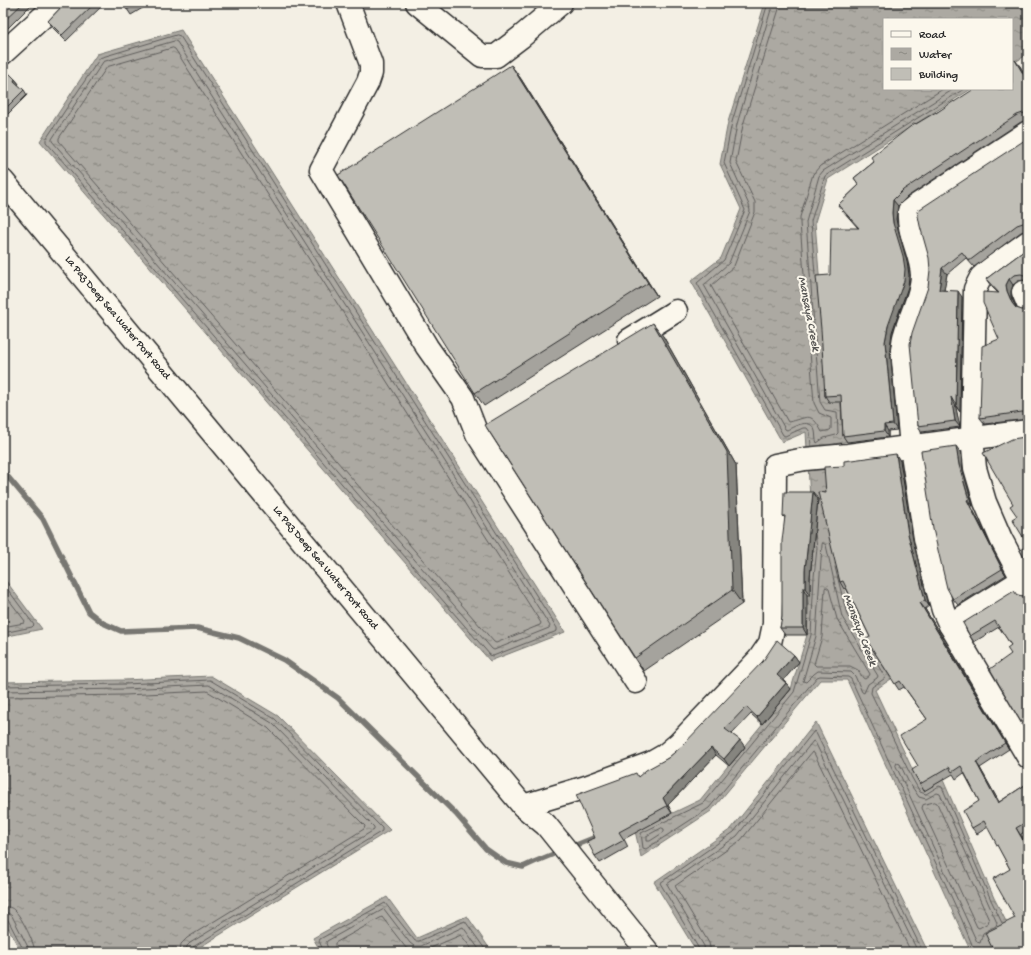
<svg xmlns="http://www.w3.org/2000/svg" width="1031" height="955" viewBox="0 0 1031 955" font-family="'Gochi Hand',sans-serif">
  <defs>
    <pattern id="water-ripples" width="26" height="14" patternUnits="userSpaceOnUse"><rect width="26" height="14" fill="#aca9a2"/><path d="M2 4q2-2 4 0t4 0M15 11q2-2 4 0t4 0" fill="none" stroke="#8c8a84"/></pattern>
  </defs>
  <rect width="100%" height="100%" fill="#f3efe4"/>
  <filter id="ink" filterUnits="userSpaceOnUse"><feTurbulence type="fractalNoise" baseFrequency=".025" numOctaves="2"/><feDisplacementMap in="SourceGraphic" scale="8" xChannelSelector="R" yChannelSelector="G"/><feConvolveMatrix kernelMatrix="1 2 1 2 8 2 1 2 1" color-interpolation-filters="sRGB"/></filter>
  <g filter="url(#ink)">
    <!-- water -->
    <g fill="url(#water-ripples)" stroke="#787772">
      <path d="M765,3H1028V54L1012,64V19H884V89H971L828,179L815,222L829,402L845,401L847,441L827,446L840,570L851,614L891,679L875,690L916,777L924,790L943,780L994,898L1010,929L995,952H971L847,680H820L711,811L641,857L635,831L700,800L791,689L807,635L810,577L813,548L806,432L782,442L691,281L721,258L741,209L720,164L728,122Z"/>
      <path d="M181,30L565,632L490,661L40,141L97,54Z"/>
      <path d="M3,577L42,629L3,637Z"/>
      <path d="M211,676L278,716L390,830L192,952H21L3,918V682L124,680Z"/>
      <path d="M816,722L928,952H697L654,882L731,829Z"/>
      <path d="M387,897L417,938L467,916L492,952H321L313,938Z"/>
    </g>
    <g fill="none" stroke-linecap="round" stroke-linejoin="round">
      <!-- shore -->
      <g stroke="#5f5d5b" stroke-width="1">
        <path d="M768,3L732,122L724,163L745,210L724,260L697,283L783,435L785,436L803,428H807L810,432L811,446"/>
        <path d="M773,3L737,124L730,163L749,205L750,211L729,263L704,285L785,429L787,430C795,426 811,417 815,431C816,435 815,439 817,443L824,438L836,435L838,433L837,412L825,410L820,402L806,222L819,176L823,171L954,89"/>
        <path d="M779,3V9L743,125L736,162L755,202V212L734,266L711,286L788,422C807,419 810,409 822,432L830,430L831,429V418L819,413L814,403L800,223V217L813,174L820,166L943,89"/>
        <path d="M177,35L180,36L557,628V631L493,656L490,655L46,142V139L100,58Z"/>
        <path d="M175,41L177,42L550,626L549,628L494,650L492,649L52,141V139L103,62Z"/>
        <path d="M173,48L175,49L541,623L540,625L496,643L494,642L59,141V138L107,67Z"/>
        <path d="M815,275L811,221L825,176L964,89"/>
        <path d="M815,533L817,548L814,577L811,635L794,692L703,803L641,833L643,848L646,849L709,808L817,677L820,676L848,677L851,679L962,920L975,952"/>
        <path d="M823,543L826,545L842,617L878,676L877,678L868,684L864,693L862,692L855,676L851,672L818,671L814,674L806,682L803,681L816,636L822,545Z"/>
        <path d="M835,567L847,615L885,677L884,679L872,687L871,693L912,778L920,792L926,794L939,786L942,787L991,900L1002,923"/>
        <path d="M3,583L34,625L32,627L3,633"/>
        <path d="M826,587L829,589L837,619L870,674L869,676L865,679L863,678L858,670L850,666H816L814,664L822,637L825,589Z"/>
        <path d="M3,592L25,621L24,623L3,627"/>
        <path d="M3,686L125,684L210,680L275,719L382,828V831L193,947L191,952"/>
        <path d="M3,691L125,689L209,685L272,723L374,827V830L190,943L187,946L186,952"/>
        <path d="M3,697L125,695L207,691L268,728L365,826L364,829L187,938L181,944L180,952"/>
        <path d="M897,763L900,764L908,781L919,797L926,799L937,793L940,794L997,923L996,926L983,933L980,943L977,942L896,766Z"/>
        <path d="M935,802L937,803L989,920L988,923L979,928L977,927L922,808L923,805Z"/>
        <path d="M662,828L664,829V832L650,841H647V836Z"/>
        <path d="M3,906C8,907 12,907 15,911C21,916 35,944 35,952"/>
        <path d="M3,912L8,913L12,916L28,947L29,952"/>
        <path d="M3,917L8,920L23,949L24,952"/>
        <path d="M324,952L319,941L320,939L385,903L415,941H419L465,921L487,952"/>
        <path d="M329,952L326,943L327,941L384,909L410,943L414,946H421L463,927L481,952"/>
        <path d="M335,952V943L382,917L406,948L414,952"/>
        <path d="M421,952L461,935L474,952"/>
        <path d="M700,952L699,949L660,883L734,832L814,731L816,733L923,952"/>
        <path d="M705,952L704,946L667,884L737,836L813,741L815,742L918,952"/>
        <path d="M711,952L709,943L675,886L741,840L812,752L814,753L911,952"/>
      </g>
      <!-- stream -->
      <g stroke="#787772" stroke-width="5.5">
        <path d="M3,471L43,519L89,612L103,623L121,631L197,628L239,638L284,660L338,698L456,814L486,849L506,863L523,867L534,862L561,851"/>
        <path d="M571,847L601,835"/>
      </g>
      <!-- minor casing -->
      <g stroke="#2b2b2b" stroke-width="25">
        <g id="minor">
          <path d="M348,3L371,64V73L368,82L321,170L427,347L463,398L477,434L636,682"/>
          <path d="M417,3L482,56H496L521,37L561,3"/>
          <path d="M3,53L58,3"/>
          <path d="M1028,132L914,207L909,211C907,233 921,253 922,275C922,295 910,315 905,334C903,339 903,345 902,350L911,447L925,538L933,574L943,610L950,625L1028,757"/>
          <path d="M1028,242L990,269L981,277L975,289L972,438L975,468L985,502L1001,539L1028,590"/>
          <path d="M1023,292L1028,304"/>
          <path d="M629,340L676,311"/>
          <path d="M950,625L1022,580"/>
          <path d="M523,806L586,787L651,763L665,755L678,744L759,659L770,643L774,624L775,465L805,459L848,455L1028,431"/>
        </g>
      </g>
      <!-- major casing -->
      <g stroke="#2b2b2b" stroke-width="25">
        <path id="major" d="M3,181L523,806L546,825L648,952"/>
      </g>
      <!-- minor -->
      <use href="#minor" stroke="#fbf7ec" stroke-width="22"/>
      <!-- major -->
      <use href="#major" stroke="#fbf7ec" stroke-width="22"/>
    </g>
    <!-- wall -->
    <g fill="#a5a39d" stroke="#2b2b2b">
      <path d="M3,3H33L5,31L3,29Z"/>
      <path d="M65,3H105L66,41L52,27L48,21Z"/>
      <path d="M121,3H151L131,15L125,6Z"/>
      <path d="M511,65L521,79L657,296L484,406L475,393Z"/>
      <path d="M1020,66L1026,76L1028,75V120L1021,122L907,197L898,206L896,219L898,229L907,262L909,275L908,287L892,332L890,348L897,430L888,431V437L847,442L843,436L841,402H829L825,396L830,275L858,228L843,211L838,205L859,185L854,178L874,162L916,124Z"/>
      <path d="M3,67L15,79L19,84L18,85L24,90L27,95L3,119Z"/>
      <path d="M1028,138V230L1021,232L974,267L966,258L947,274L944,290L962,297L960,412L955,405L960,427L922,432L918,426L928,287Z"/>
      <path d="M1028,248V281L1025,280L1018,281L1013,285L1011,291V297L1016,308L1022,310L1028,309V419L985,424L980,418L999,339L998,293L991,286L986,279Z"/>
      <path d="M663,336L736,465L742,604L644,671L635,658Z"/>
      <path d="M961,453L963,471L973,506H971L1006,575L958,605L953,599Z"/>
      <path d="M900,461L913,540L929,606L925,609L1009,749L980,768L999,802L1028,783V830L1021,834L1028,847V952L1015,918L1010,869L988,827L977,834L972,828L979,801L964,773L956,779L953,774L924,791L920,784L918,766L927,719L904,687L899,690L895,684L870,637L846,588L844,589L840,582L826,493L844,466Z"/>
      <path d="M818,499L810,577V595H807V635H785L780,628L782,617L785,518L783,516Z"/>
      <path d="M1017,595L1023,596L1011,654V645L999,627L974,642L970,636Z"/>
      <path d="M794,655L799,662L783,680L786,683L791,689L762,724L751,714L732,734L745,747L729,766L716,755L668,805L672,813L624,839L628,847L600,863L595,856V838L638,777L668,758Z"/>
    </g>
    <!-- shaded-wall -->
    <g fill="#86857f" stroke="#2b2b2b">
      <path d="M1015,60L1020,66L1028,81L1025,77Z"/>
      <path d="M511,65L521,79L657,296L648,283Z"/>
      <path d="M15,79L19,84L17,86L14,81Z"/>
      <path d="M893,200L898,206L896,219L898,229L907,262L909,275L908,287L892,332L890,348L897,430L893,424L885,342L888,326L893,223L892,213Z"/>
      <path d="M942,268L947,274L943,296L939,290Z"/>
      <path d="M1009,279L1013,285L1011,291V297L1017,309L1012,303L1007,291L1006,285Z"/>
      <path d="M958,291L962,297L960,412L956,406Z"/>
      <path d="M653,323L663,336L736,465L742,604L732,590Z"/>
      <path d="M951,397L955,403L960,427L955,421Z"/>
      <path d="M884,425L888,431V437L884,431Z"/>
      <path d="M956,446L961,453L963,471L973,506L969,500L959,465Z"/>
      <path d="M896,454L900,461L913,540L929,606L925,600L908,534Z"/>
      <path d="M813,492L818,499L810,577V595L805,588V570Z"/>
      <path d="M967,500L971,506L1006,575L1002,569Z"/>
      <path d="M803,588L807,595V635L803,628Z"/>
      <path d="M920,603L925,609L1009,749L1005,743Z"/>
      <path d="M794,655L799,662L782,682L777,675Z"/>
      <path d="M786,683L791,689L762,724L757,717Z"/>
      <path d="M740,740L745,747L729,766L724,759Z"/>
      <path d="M711,748L716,755L668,805L672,813L667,806L663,798Z"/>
      <path d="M976,762L980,768L1003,809L998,803Z"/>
      <path d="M1016,828L1028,847V849Z"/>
    </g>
    <!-- building -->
    <g fill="#c0beb6" stroke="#2b2b2b">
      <path d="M3,3H23L3,22Z"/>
      <path d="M65,3H95L62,35L48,21Z"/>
      <path d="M123,3H137L127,10Z"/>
      <path d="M1015,60L1025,77L1028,75V115L1023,113L1017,115L903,190L893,200L892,213L893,223L903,256L905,269L904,281L888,326L885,342L893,424L884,425V431L843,436L841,395L825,396L821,329L816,276L830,275L831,228H859L838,205L859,185L854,178L874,162L871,157L915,123L916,124L936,112V113L954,101V102L974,89H1012V62Z"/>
      <path d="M511,65L648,283L475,393L338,175Z"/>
      <path d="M3,67L15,79L14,81L24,90L3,111Z"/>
      <path d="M1028,138V224L1023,223L1017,225L969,261L962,252L942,268L939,290L958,291L956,406L951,397L955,421L918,426L910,344L912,333L928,287L930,270L929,258L920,226L917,211Z"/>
      <path d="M1028,248V278L1027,276L1021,274L1014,275L1009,279L1006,285L1007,291L1012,303L1016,308L1022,310L1028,309V413L1022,412L980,418L982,346L999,339L983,303V292L999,293L986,279L994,273Z"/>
      <path d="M653,323L727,452L732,590L635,658L485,425Z"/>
      <path d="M1028,436V565L1020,550L1028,545L1012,519L1017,516L1010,506L1013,504L983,453L1012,439L1025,437Z"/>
      <path d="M956,446L959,465L969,500H967L1002,569L953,599L947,588L933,529L921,451Z"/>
      <path d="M896,454L908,534L925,600L920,603L1005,743L976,762L998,803L1028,783V821L1016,828L1028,849V952H994L985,933L1015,918L993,879L1010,869L984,821L972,828L963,811L979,801L961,766L952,772L949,767L920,784L912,770L918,766L900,736L927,719L900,681L895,684L866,639L870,637L843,581L840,582L818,492L826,493L824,467L844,466V461Z"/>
      <path d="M784,492H813L805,570V588H803V628H780L782,617V541L785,516H783Z"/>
      <path d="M1014,591L1017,595L1023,596L1028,595V734L990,669L1011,654L1007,648L1011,645L995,621L970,636L963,623Z"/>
      <path d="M777,640L794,655L777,675L786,683L757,717L746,707L725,729L740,740L724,759L711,748L663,798L667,806L619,832L624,840L595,856L587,841L595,838L576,795L636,773L638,777L646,770L668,758L682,746L763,661Z"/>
    </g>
  </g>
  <g text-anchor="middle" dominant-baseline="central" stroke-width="4" stroke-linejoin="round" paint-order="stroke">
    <!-- street labels -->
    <g font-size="11" fill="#2b2b2b" stroke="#fbf7ec">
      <text transform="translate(117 318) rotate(50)">La Paz Deep Sea Water Port Road</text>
      <text transform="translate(325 568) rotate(50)">La Paz Deep Sea Water Port Road</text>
    </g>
    <!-- water labels -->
    <g font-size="12" font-style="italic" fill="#585755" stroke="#fbf7ec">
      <text transform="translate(808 314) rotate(79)">Mansaya Creek</text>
      <text transform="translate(859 630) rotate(69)">Mansaya Creek</text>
    </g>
  </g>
  <!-- margin -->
  <rect width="1031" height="955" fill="none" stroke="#fbf7ec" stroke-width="16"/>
  <rect x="8" y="8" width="1015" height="939" fill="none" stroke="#2b2b2b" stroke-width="1.5" filter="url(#ink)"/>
  <!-- legend -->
  <rect x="883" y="18" width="130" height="72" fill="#fbf7ec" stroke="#a8a59f"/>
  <rect x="891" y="31" width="20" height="6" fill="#fbf7ec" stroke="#a8a59f"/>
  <text x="919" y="38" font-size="12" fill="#2b2b2b">Road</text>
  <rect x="891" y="48" width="20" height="12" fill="url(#water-ripples)" stroke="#a8a59f"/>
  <text x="919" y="58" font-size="12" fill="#2b2b2b">Water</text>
  <rect x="891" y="68" width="20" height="12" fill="#c0beb6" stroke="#a8a59f"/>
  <text x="919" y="78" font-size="12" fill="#2b2b2b">Building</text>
</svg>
